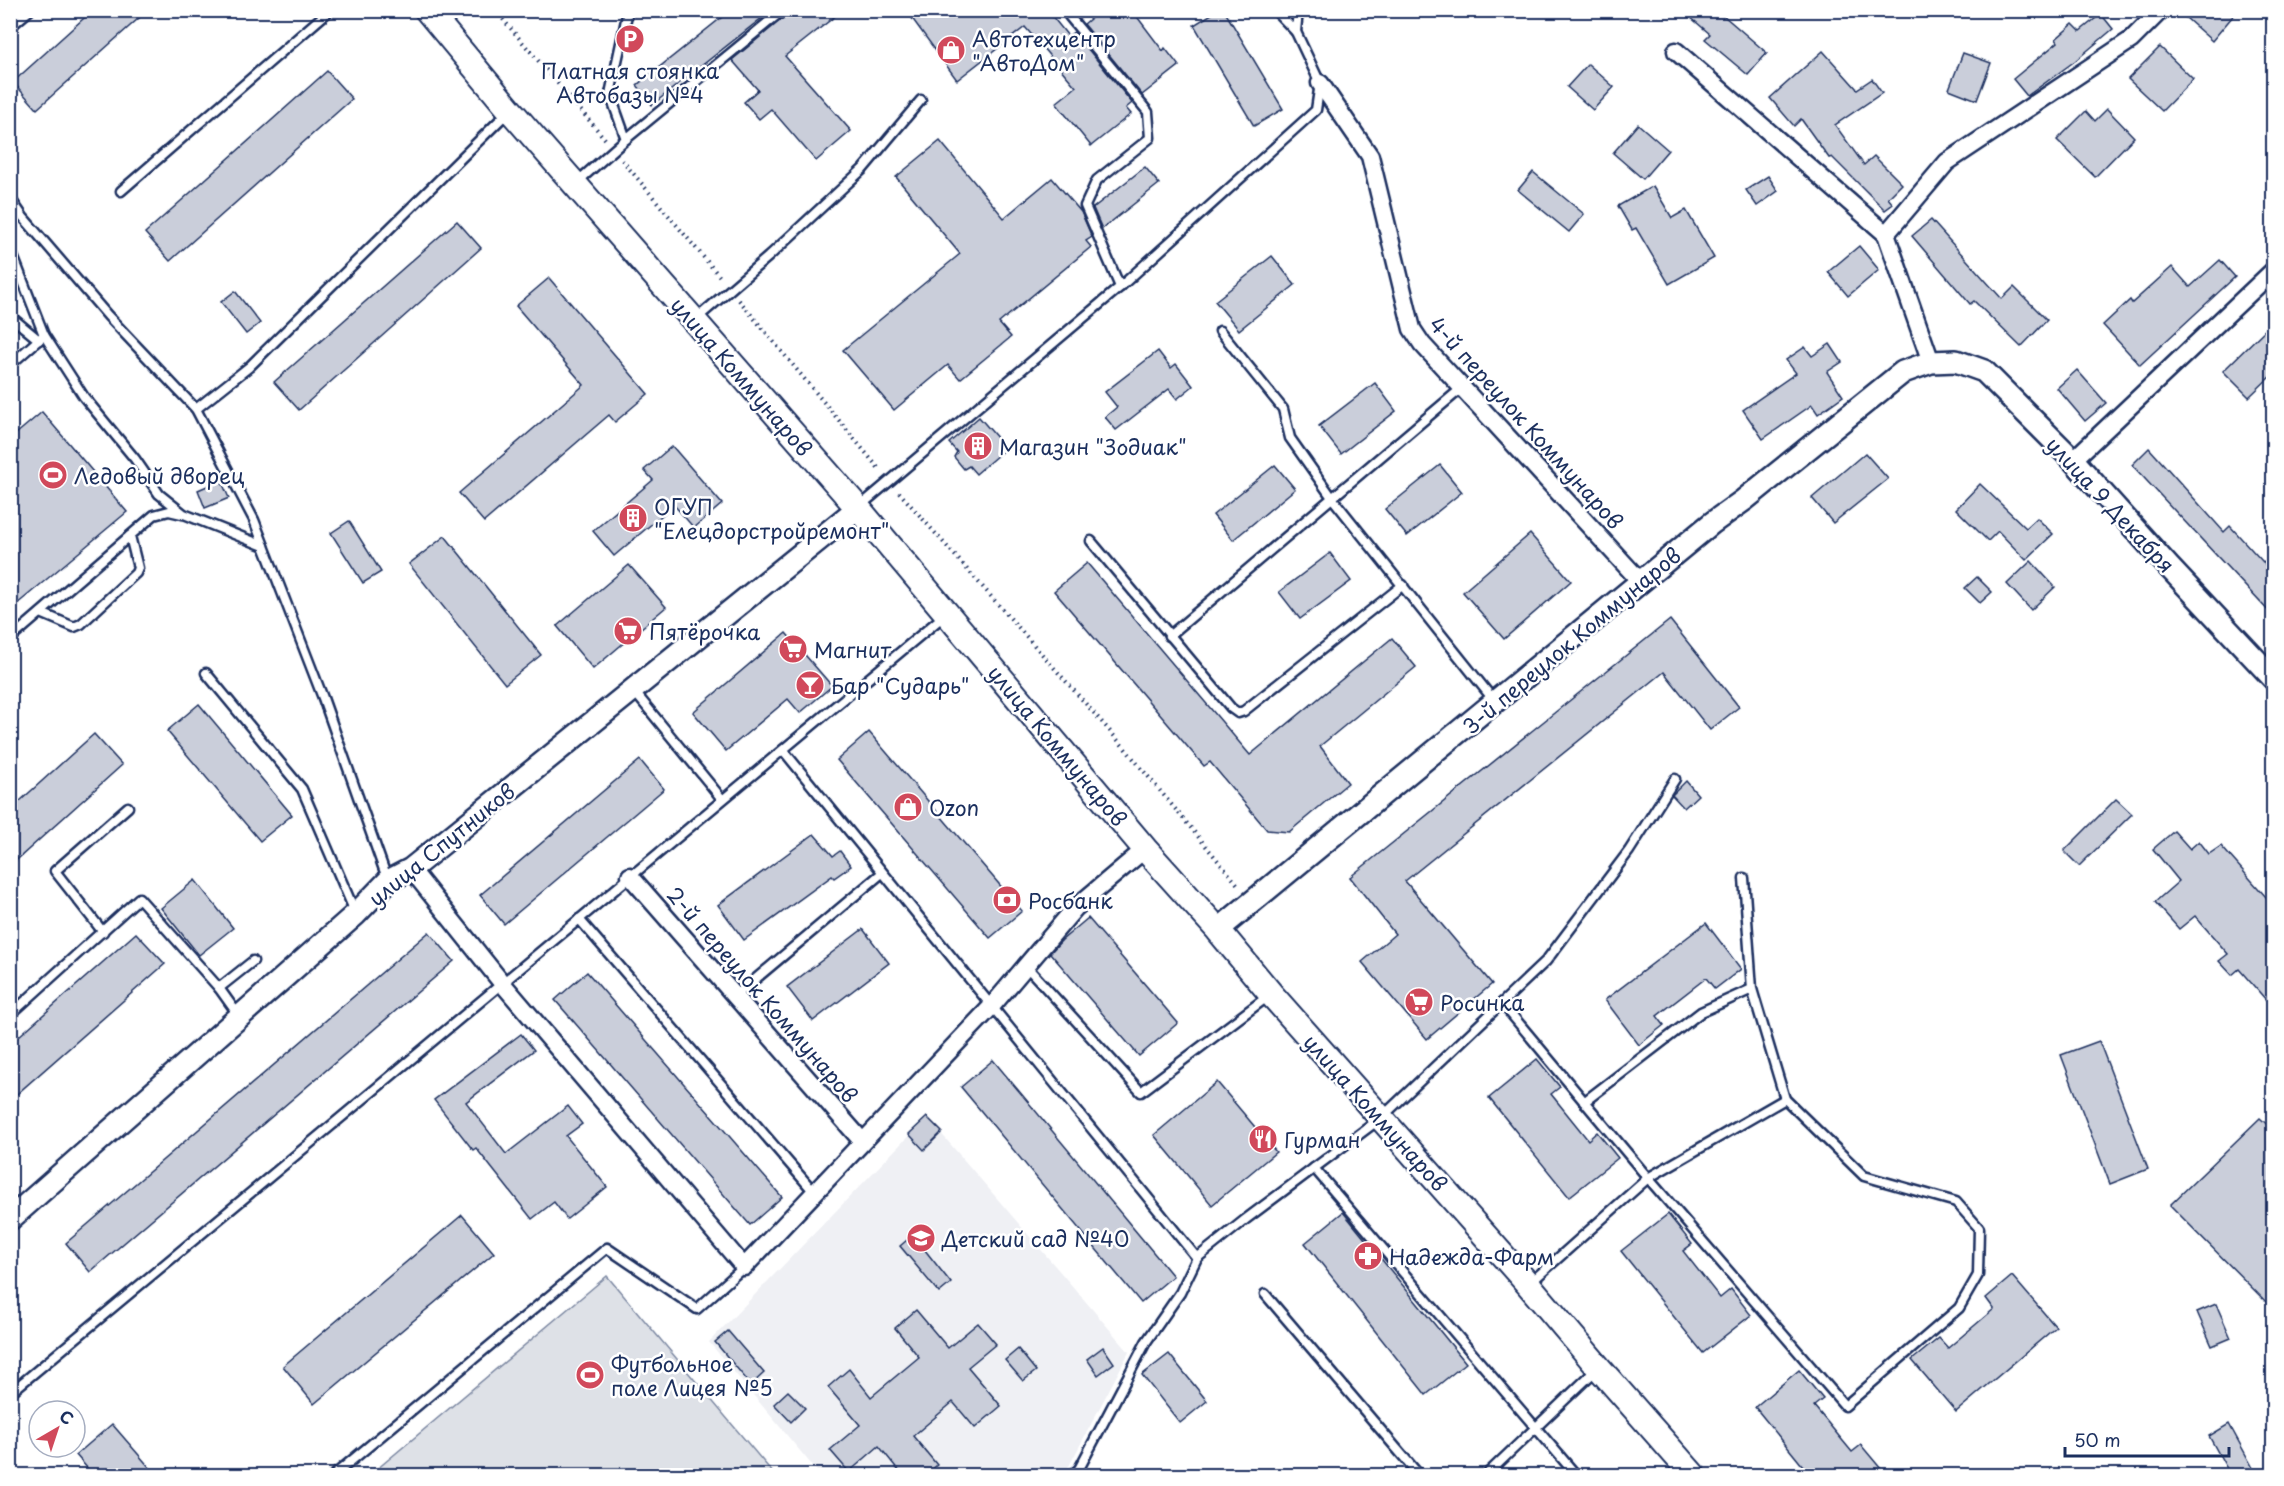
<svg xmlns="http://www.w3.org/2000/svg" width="2284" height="1486" viewBox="0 0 2284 1486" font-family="'Playpen Sans',sans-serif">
  <rect width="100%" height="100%" fill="#fff"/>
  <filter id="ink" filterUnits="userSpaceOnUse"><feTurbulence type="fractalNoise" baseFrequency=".0167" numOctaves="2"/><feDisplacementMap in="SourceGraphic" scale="12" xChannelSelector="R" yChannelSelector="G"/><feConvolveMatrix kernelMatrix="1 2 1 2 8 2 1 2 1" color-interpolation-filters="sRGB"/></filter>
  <g filter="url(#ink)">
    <!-- built -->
    <path fill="#eff0f4" d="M927,1117L1129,1352L1069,1466L1058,1475L821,1476L709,1342Z"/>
    <!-- green -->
    <path fill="#dee1e7" stroke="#7c88a2" stroke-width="1.5" d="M607,1276L773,1473L770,1476L370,1475Z"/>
    <!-- building -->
    <g fill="#caceda" stroke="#1b2f5e" stroke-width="1.5">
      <path d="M93,10H148L37,109L13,82Z"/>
      <path d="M731,10H772L652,105L637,85Z"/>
      <path d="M789,10H843L785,56L851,131L816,161L771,109L759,119L744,102L758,90L732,60L787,15Z"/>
      <path d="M906,10H1047L1068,36L1074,32L1132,103L1126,108L1131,114L1091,146L1056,103L1076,87L1025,27L957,80Z"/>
      <path d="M1101,10H1132L1163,51L1165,48L1179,66L1142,95L1084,24Z"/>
      <path d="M1218,10H1224L1283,109L1254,126L1194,25Z"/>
      <path d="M1682,10H1717L1767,53L1748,75L1705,39L1710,34Z"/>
      <path d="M2177,10H2238L2212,41Z"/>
      <path d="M2101,14L2113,29L2075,61L2027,96L2013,79L2058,42L2056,39L2073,24L2080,31Z"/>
      <path d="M2160,47L2193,79L2162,111L2128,79Z"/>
      <path d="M1823,51L1857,89L1872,79L1882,93L1835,125L1864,165L1874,156L1902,184L1888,198L1893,204L1885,210L1832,157L1829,158L1801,119L1794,126L1770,98Z"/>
      <path d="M1963,53L1991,63L1977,100L1949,89Z"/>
      <path d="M1588,64L1614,87L1593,110L1567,87Z"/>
      <path d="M327,71L352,99L170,261L145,233Z"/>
      <path d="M2107,109L2134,137L2095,177L2057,140L2086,111L2095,121Z"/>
      <path d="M1638,124L1668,150L1643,179L1613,153Z"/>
      <path d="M940,141L1004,218L1052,178L1081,212L1092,237L1086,241L1091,247L999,323L1011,337L960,379L948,365L894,410L843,350L960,254L896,177Z"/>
      <path d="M1145,167L1159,184L1102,229L1093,208Z"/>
      <path d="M1533,172L1584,214L1569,232L1518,190Z"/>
      <path d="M1768,176L1778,191L1757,206L1746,190Z"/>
      <path d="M1653,186L1672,218L1686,210L1714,258L1669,284L1636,228L1632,230L1618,206Z"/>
      <path d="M1931,220L2002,299L2014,287L2047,320L2021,347L1974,301L1970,304L1912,236Z"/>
      <path d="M457,221L481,248L299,410L274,382Z"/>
      <path d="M1859,246L1879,270L1848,296L1828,272Z"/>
      <path d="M1272,256L1295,285L1239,330L1215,301Z"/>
      <path d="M2220,260L2235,277L2140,365L2103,325L2130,300L2132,303L2172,267L2190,287Z"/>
      <path d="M549,278L648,394L615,422L609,415L484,522L459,493L584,385L516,306Z"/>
      <path d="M235,291L260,323L246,334L221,302Z"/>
      <path d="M2274,321V373L2249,397L2223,371Z"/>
      <path d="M1830,344L1842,362L1827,372L1843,396L1818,414L1812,405L1763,439L1743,410L1796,373L1786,360L1805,347L1812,356Z"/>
      <path d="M1158,351L1171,368L1176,364L1193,386L1177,399L1169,389L1116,430L1105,417L1117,407L1105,392Z"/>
      <path d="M2077,370L2106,403L2085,421L2057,388Z"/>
      <path d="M1375,383L1396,411L1341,454L1319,426Z"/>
      <path d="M42,412L127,512L10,610V439Z"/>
      <path d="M979,417L1006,448L976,474L969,466L964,469L954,457L957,452L949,443Z"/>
      <path d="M672,446L722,504L694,528L674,505L614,556L593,531L653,480L644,470Z"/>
      <path d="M2149,448L2224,532L2230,526L2274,574V617L2132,465Z"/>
      <path d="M1865,453L1888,479L1833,523L1812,498Z"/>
      <path d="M1275,465L1295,489L1233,540L1213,515Z"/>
      <path d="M1440,465L1462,492L1407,536L1385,509Z"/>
      <path d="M221,480L229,498L205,508L198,490Z"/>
      <path d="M1980,484L2026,528L2037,518L2053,534L2026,560L1998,531L1988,541L1956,509Z"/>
      <path d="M349,521L381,572L363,583L331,533Z"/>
      <path d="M1530,534L1571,581L1504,639L1463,592Z"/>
      <path d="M445,536L541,655L505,684L409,564Z"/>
      <path d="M1330,553L1351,581L1300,619L1279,592Z"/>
      <path d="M2031,561L2055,587L2031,610L2007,584Z"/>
      <path d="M1087,563L1250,755L1392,638L1416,667L1320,746L1348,783L1289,832L1267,830L1210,762L1204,766L1054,591Z"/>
      <path d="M629,565L666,607L593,669L557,626Z"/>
      <path d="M1977,577L1992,592L1980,603L1965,588Z"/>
      <path d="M1670,620L1739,707L1710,730L1664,672L1405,881L1492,984L1427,1039L1362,962L1395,934L1350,877Z"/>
      <path d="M786,633L832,686L800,713L788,699L726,751L693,712Z"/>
      <path d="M199,704L292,815L260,841L167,731Z"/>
      <path d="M869,732L1022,911L990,938L837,760Z"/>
      <path d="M94,734L122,765L10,866V810Z"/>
      <path d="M640,760L664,789L504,924L480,895Z"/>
      <path d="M1686,781L1698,795L1684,808L1672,795Z"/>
      <path d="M2116,799L2132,814L2079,866L2064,851Z"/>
      <path d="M2174,831L2190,849L2199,841L2209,854L2221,846L2274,906V1009L2239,969L2232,975L2219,961L2228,954L2195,916L2179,929L2155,902L2179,881L2153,849Z"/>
      <path d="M814,834L833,856L840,851L851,866L834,878L832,876L744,940L718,905Z"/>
      <path d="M195,880L233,928L199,955L161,908Z"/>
      <path d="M1088,918L1178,1023L1139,1056L1050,953L1062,940Z"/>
      <path d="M1706,923L1741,969L1715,989L1706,978L1657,1016L1664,1025L1639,1045L1605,1000Z"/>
      <path d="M863,929L889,963L813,1021L787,987Z"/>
      <path d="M429,932L454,961L90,1272L66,1243Z"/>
      <path d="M136,933L165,964L10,1100V1044Z"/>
      <path d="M587,972L782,1197L750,1225L555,1000Z"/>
      <path d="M521,1034L534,1050L466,1102L506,1154L568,1106L582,1124L566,1136L607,1187L567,1219L554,1202L532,1219L476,1148L473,1150L434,1100Z"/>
      <path d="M2099,1041L2148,1169L2110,1184L2061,1055Z"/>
      <path d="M1537,1059L1560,1087L1551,1094L1588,1140L1597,1132L1618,1158L1569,1197L1489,1098Z"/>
      <path d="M993,1060L1173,1276L1141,1303L961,1087Z"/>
      <path d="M1217,1082L1276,1152L1212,1205L1154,1135Z"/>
      <path d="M927,1117L942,1132L924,1150L909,1134Z"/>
      <path d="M2260,1118L2274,1131V1310L2170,1205Z"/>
      <path d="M1343,1212L1466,1363L1426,1395L1305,1243Z"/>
      <path d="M1668,1214L1692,1244L1683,1251L1720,1298L1731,1289L1751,1315L1703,1353L1621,1251Z"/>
      <path d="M462,1215L494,1253L314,1404L283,1366Z"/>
      <path d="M913,1235L951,1283L939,1293L900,1246Z"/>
      <path d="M2012,1276L2056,1327L1956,1412L1912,1360L1939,1338L1948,1348L1994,1309L1986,1298Z"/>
      <path d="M2216,1304L2231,1338L2212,1346L2197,1312Z"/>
      <path d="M916,1310L948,1348L978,1323L996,1344L968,1367L1001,1406L975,1428L953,1402L913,1436L937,1465L925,1476H903L879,1446L849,1472L830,1450L860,1425L828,1387L849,1369L871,1397L919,1357L895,1328Z"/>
      <path d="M728,1331L764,1373L751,1385L715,1342Z"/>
      <path d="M1103,1347L1114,1363L1098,1375L1087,1359Z"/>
      <path d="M1018,1349L1036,1371L1023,1381L1005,1360Z"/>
      <path d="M1169,1354L1207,1401L1180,1423L1142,1375Z"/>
      <path d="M1799,1370L1823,1399L1814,1406L1852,1452L1861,1445L1887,1476H1811L1755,1407Z"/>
      <path d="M788,1391L805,1408L791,1422L774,1404Z"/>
      <path d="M112,1424L157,1476H94L76,1455Z"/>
      <path d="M2229,1424L2253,1468L2239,1476H2231L2209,1436Z"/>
    </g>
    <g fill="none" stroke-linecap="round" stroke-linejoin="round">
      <!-- service casing -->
      <g stroke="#1b2f5e" stroke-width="13">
        <g id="service">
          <path d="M1275,10L1296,32"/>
          <path d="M1069,16L1148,112L1150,138L1097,180L1085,206L1120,287"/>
          <path d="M10,27L30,10"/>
          <path d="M626,139L610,94L627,15"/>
          <path d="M576,183L626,139L783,10"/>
          <path d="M121,191L330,10"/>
          <path d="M10,198L23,217L108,316L196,409L254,520L323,698L388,881"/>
          <path d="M10,248L44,335L84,397L135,459L159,494L184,514L264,546"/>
          <path d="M10,316L39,340"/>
          <path d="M696,319L768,257L863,169L921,100"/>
          <path d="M1220,331L1283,409L1290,438L1333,499L1496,703"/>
          <path d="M10,365L44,335"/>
          <path d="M196,409L249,367L508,112"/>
          <path d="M859,507L1120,287L1316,110L1320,83L1296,32L1298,10"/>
          <path d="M1091,541L1231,708L1238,713L1244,711L1403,585"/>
          <path d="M41,613L74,627L81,624L136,573L138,568L130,536"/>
          <path d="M1169,636L1463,387"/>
          <path d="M10,639L154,515L169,511L182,514"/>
          <path d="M206,673L302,789L355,912"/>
          <path d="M633,690L722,799"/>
          <path d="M783,750L1197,1258"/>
          <path d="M579,919L814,1192"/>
          <path d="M103,932L55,871L128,807"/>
          <path d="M1026,966L1141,1092L1271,994"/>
          <path d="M219,988L253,961"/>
          <path d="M734,997L882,873"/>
          <path d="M1502,1003L1648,1178L1845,1406L1959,1308L1978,1275L1979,1228L1956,1202L1864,1176L1785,1099L1752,989L1744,878"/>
          <path d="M10,1015L139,898L219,988L239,1016"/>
          <path d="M1584,1102L1701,1012L1752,989"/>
          <path d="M1314,1168L1577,1476"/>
          <path d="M1529,1284L1648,1178L1785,1099"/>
          <path d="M1265,1294L1420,1476"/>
          <path d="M10,1393L946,614"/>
          <path d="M333,1476L607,1248L697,1309L744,1267"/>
          <path d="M1071,1476L1079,1469L1146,1342L1180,1293L1197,1258L1246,1219L1381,1118L1546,961L1629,851L1675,779"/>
          <path d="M1485,1476L1598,1368"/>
        </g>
      </g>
      <!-- minor casing -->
      <g stroke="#1b2f5e" stroke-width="21">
        <g id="minor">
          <path d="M1676,51L1886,234L1931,362"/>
          <path d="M1320,83L1370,156L1412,329L1422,344L1641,582"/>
          <path d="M1886,234L1947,162L2131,40L2161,10"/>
          <path d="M2073,460L2274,270"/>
          <path d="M411,869L502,983L744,1267L991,1007L1075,908L1145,849"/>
          <path d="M630,876L862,1141"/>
        </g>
      </g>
      <!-- tertiary casing -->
      <g stroke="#1b2f5e" stroke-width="26">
        <g id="tertiary">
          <path d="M1218,930L1712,523L1744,500L1903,372L1931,362L1956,361L1984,371L2073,460L2169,567L2274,679"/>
          <path d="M10,1219L356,914L388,881L411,869L858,508"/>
        </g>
      </g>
      <!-- secondary casing -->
      <g stroke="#1b2f5e" stroke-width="28">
        <path id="secondary" d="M427,10L510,110L858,508L1145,849L1218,930L1271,994L1528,1284L1599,1368L1694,1476"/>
      </g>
      <!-- path -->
      <g stroke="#1b2f5e" stroke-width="4" stroke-dasharray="1.5 4.5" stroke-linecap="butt">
        <path d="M495,10L606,140"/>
        <path d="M622,160L721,278"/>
        <path d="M739,300L880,470"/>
        <path d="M899,492L1123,746L1239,886"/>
      </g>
      <!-- service -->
      <use href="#service" stroke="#fff" stroke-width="8"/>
      <!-- minor -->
      <use href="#minor" stroke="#fff" stroke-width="16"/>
      <!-- tertiary -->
      <use href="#tertiary" stroke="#fff" stroke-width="21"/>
      <!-- secondary -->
      <use href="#secondary" stroke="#fff" stroke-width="24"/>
    </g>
  </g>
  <!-- icons -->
  <defs>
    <g id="parking-disc" transform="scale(1.5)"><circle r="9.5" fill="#d1495b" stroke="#fff"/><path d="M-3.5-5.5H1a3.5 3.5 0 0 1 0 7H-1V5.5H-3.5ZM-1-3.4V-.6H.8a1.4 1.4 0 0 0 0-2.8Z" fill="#fff"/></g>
    <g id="shop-disc" transform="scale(1.5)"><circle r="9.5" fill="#d1495b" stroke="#fff"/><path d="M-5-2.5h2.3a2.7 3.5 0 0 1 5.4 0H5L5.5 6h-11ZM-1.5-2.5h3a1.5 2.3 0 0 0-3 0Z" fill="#fff"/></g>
    <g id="building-disc" transform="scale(1.5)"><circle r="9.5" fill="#d1495b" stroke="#fff"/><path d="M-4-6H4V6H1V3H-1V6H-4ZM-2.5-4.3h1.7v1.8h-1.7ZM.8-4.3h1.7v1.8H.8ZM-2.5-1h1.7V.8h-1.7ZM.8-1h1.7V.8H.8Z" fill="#fff"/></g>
    <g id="stadium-disc" transform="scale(1.5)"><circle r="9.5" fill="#d1495b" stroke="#fff"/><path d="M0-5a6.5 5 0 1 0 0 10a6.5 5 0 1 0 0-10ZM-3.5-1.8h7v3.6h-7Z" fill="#fff"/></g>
    <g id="supermarket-disc" transform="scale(1.5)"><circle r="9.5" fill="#d1495b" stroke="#fff"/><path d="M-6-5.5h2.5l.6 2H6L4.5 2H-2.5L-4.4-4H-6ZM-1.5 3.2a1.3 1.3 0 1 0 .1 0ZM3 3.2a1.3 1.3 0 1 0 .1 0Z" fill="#fff"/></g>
    <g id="bar-disc" transform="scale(1.5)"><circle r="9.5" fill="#d1495b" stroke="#fff"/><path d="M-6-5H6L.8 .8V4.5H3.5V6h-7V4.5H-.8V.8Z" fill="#fff"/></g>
    <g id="bank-disc" transform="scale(1.5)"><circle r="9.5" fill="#d1495b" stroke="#fff"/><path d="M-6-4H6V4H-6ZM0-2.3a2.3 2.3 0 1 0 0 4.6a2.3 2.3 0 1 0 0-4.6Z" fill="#fff"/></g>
    <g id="restaurant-disc" transform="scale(1.5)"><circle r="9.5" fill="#d1495b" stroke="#fff"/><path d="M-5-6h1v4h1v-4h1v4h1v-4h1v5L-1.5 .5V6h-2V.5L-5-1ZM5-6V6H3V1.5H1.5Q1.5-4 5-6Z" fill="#fff"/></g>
    <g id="school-disc" transform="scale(1.5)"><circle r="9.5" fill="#d1495b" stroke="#fff"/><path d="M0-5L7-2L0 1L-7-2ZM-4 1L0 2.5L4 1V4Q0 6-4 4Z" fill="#fff"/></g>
    <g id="pharmacy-disc" transform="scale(1.5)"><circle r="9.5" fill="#d1495b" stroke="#fff"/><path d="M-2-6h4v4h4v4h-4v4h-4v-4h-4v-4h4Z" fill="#fff"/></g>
  </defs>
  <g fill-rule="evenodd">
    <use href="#parking-disc" x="630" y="39"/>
    <use href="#shop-disc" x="951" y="50"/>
    <use href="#building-disc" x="978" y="446"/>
    <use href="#stadium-disc" x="53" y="475"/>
    <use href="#building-disc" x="633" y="518"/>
    <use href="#supermarket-disc" x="628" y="631"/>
    <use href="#supermarket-disc" x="793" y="649"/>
    <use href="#bar-disc" x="810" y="685"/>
    <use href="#shop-disc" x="908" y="807"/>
    <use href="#bank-disc" x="1007" y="900"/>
    <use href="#supermarket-disc" x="1419" y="1002"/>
    <use href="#restaurant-disc" x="1263" y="1139"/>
    <use href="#school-disc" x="921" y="1238"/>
    <use href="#pharmacy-disc" x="1368" y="1256"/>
    <use href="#stadium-disc" x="590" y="1375"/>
  </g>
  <g text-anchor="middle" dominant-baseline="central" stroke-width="5" stroke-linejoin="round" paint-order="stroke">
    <!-- poi labels -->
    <g font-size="21" fill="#1b2f5e" stroke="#fff" text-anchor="start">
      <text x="972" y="38">Автотехцентр<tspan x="972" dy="24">"АвтоДом"</tspan></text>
      <text x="630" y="70" text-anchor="middle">Платная стоянка<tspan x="630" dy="24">Автобазы №4</tspan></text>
      <text x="999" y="446">Магазин "Зодиак"</text>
      <text x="74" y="475">Ледовый дворец</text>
      <text x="654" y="506">ОГУП<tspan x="654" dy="24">"Елецдорстройремонт"</tspan></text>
      <text x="649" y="631">Пятёрочка</text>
      <text x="814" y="649">Магнит</text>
      <text x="831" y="685">Бар "Сударь"</text>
      <text x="929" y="807">Ozon</text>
      <text x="1028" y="900">Росбанк</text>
      <text x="1440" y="1002">Росинка</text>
      <text x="1284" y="1139">Гурман</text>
      <text x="942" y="1238">Детский сад №40</text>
      <text x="1389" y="1256">Надежда-Фарм</text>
      <text x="611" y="1363">Футбольное<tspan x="611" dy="24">поле Лицея №5</tspan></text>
    </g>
    <!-- street labels -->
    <g font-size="21" fill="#1b2f5e" stroke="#fff">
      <text transform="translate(742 376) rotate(49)">улица Коммунаров</text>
      <text transform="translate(1527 422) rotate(48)">4-й переулок Коммунаров</text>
      <text transform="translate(2111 504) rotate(47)">улица 9 Декабря</text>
      <text transform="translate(1571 640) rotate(-40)">3-й переулок Коммунаров</text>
      <text transform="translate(1058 745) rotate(50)">улица Коммунаров</text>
      <text transform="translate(441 844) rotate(-39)">улица Спутников</text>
      <text transform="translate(763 994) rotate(49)">2-й переулок Коммунаров</text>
      <text transform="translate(1376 1112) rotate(48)">улица Коммунаров</text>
    </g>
  </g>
  <!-- margin -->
  <rect width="2284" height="1486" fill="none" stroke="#fff" stroke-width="36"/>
  <rect x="18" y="18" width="2248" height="1450" fill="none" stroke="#1b2f5e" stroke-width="2" filter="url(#ink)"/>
  <!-- north arrow -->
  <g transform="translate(57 1429) rotate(39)"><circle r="28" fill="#ffffff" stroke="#a4acbf" stroke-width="1.5"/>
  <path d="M0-4.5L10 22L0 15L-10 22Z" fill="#d1495b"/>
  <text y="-9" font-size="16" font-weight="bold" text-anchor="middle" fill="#1b2f5e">С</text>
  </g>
  <!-- scale -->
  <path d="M2065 1447v9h164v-9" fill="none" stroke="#1b2f5e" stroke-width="3"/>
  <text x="2074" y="1447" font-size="18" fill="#1b2f5e" stroke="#ffffff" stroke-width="4.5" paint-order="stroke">50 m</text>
</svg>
